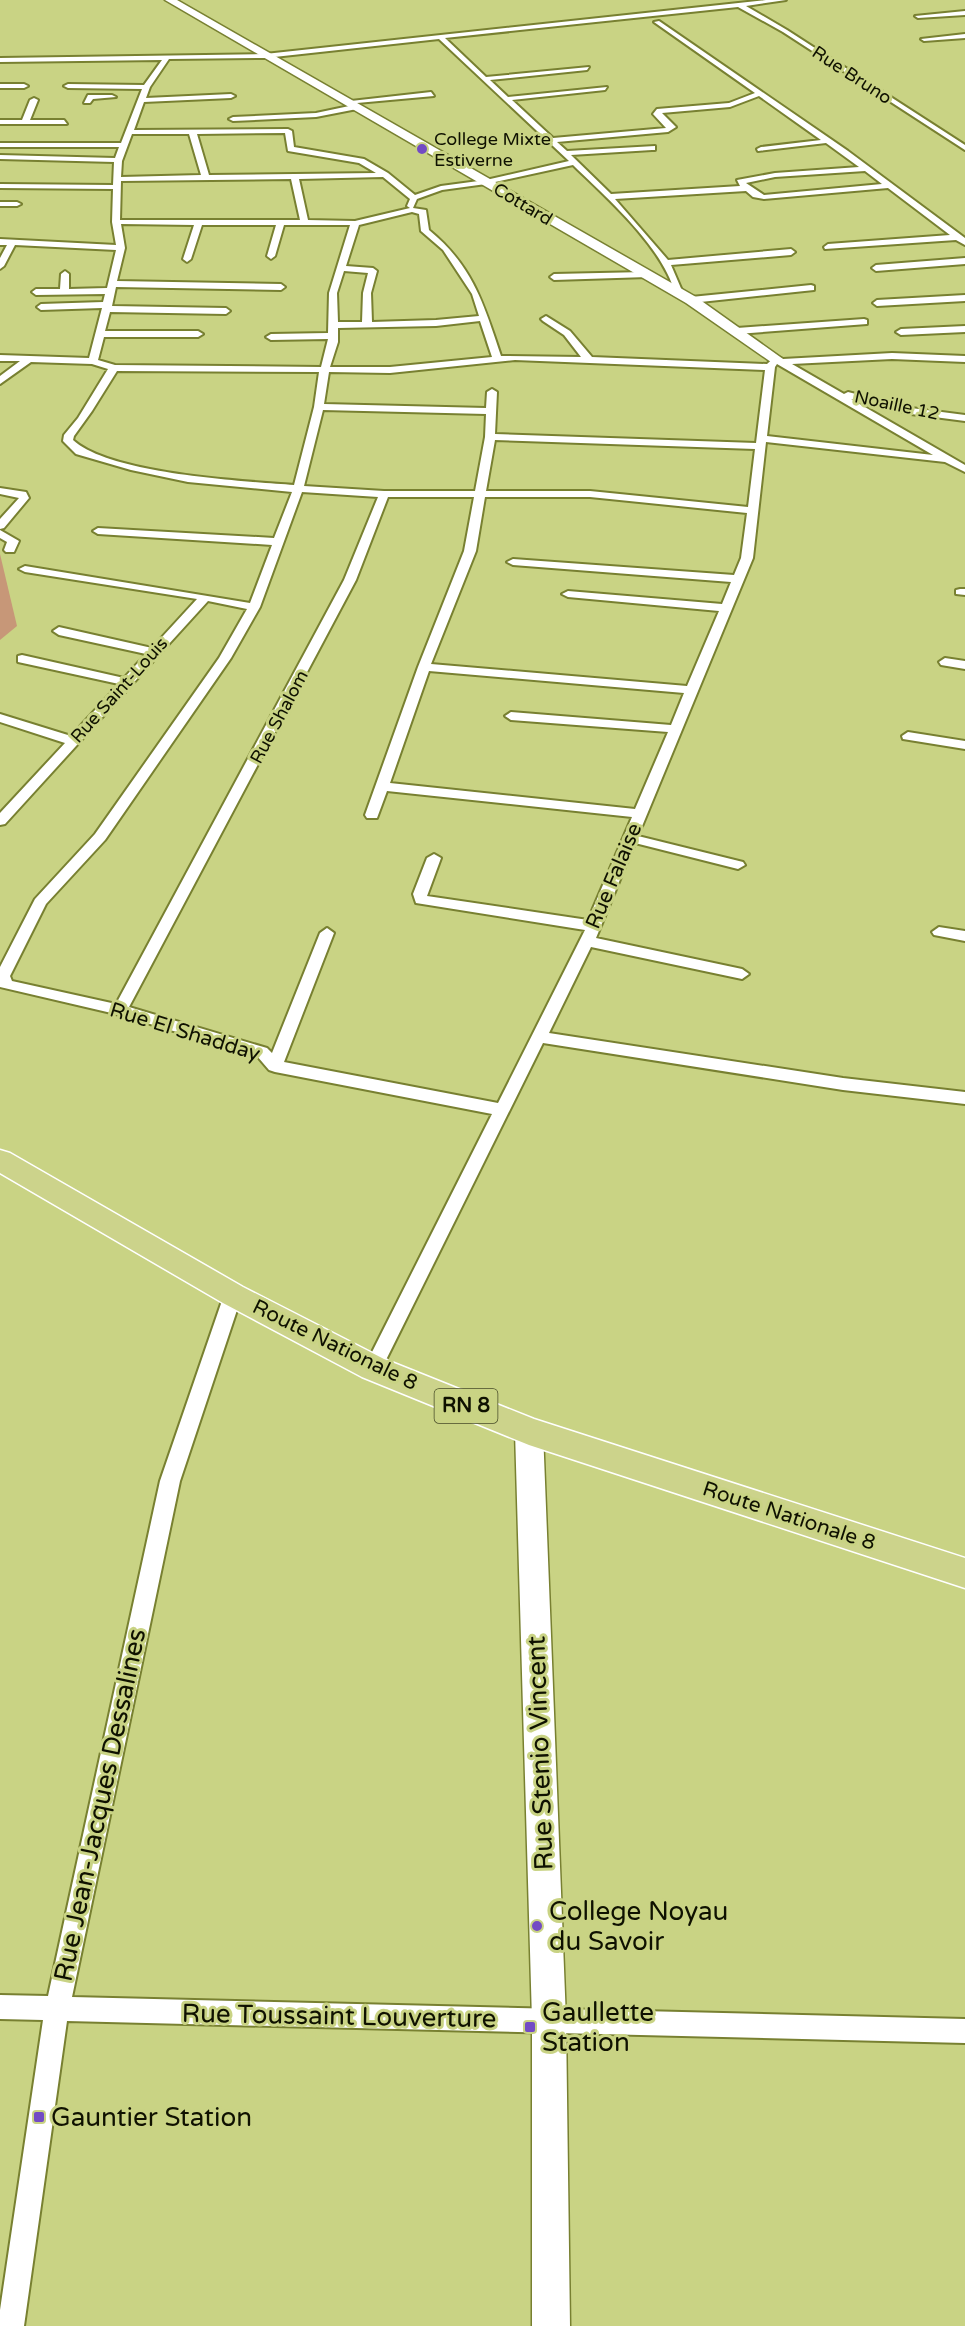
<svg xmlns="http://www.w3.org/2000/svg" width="965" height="2326" viewBox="0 0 965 2326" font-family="'Varela Round',sans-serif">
  <rect width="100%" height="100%" fill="#c9d384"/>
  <!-- green -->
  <path fill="#c79778" d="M0,554L17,626L0,640Z"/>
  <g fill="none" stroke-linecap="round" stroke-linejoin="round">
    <!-- street casing -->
    <g stroke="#788031" stroke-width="4">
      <g id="street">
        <path d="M766,0H786L746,6L787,30L965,145V150L783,32L738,7L445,38L486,77L589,67L587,70L490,80L508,97L607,87L605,90L512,100L553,138L666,128L653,114L657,109L729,103L755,93L654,22L659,21L848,151L965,238V245L956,240L825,249L824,247L828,244L950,235L888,188L764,199L753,197L746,191L615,199L668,260L791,249L795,252L791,255L671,265L683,293L679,296L675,293C662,246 607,198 573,165L486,184L442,190L417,199L413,208L426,210L429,230C473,266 484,305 501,356L581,357L564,335L543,321L541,319L546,316L570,331L592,357L767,364L776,356L783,359L892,353L965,356V362L892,359L792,364L844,394L848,392L911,408L965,415V421L911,414L851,399L965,465V472L945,462L766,442L753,558L638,836L743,862L745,865L738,869L635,843L596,938L742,969L749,974L742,979L591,947L549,1033L843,1078L965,1092V1104L843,1090L543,1043L379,1374L373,1376L367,1374L364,1368L492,1114L275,1072L269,1070L257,1056L120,1015L0,987V967L35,899L95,834L219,658L247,609L208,601L5,824L0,825V813L65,743L0,722V714L71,736L119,684L18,662V656L22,655L124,678L146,654L59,635L53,631L59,627L152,648L197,599L25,572L19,569L25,566L250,603L272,545L98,534L93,531L98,528L274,538L292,492L188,482L131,470L76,454L63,441L64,435L78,418L108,369L92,364L31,362L0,384V376L20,361H0V355L89,358L102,308L41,310L37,307L41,304L103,302L105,294L36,295L32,292L36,289H60L61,274L65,271L69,274V289L107,288L116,250L15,245L4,266L0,269V258L7,245H0V239L116,245L112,222L113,189L0,188V184L113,185L114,162L0,159V155L115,158L119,147H0V143H121L142,89L68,88L64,86L68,84L144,85L162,60L0,62V58L265,54ZM439,39L569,161L486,180L441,186L415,195L388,173L364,159L294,147L292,131L288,129L134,130L144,102L231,98L235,96L231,94L146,98L150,87L169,59L265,58ZM759,96L821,140L761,147L757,149L758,151L826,143L859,167L775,173L737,180L740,186L611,194L571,155L652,150H655V146L567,151L557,142L668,132L676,127L662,113L730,107ZM285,133L288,151L359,163L376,173L209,175L197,134ZM132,134H189L201,175L121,177L122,161ZM865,171L882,184L764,195L746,183L775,177ZM383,177L410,199L407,206L410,208L355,221L308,220L299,179ZM291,179L300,220H120L121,181ZM412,212L419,214L421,231L443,250L472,294L479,316L436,320L372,322L371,293L377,271L373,268L346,266L359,225ZM121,224L194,225L183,259L187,262L191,259L202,225H276L267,256L271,259L275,256L284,225H350L329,293L328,333L271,334L266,337L271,340L328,339L321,367L115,365L98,360L104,337H198L203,334L198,331H105L110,312L226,314L230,311L226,308L112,306L116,287L281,290L285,287L281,284L117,281L125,248ZM344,271L368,273L363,293L362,322H338L337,293ZM480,321L492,357L390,367H330L338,342V328L436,326ZM515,360L765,370L756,443L495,434L497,392L492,389L487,392L486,408L324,404L329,372L390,373ZM777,364L933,455L767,436L775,367ZM117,371L319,372L314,407L294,485C242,481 110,474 73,440L74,436L92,411ZM323,410L486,414L485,437L475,491H384L304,486ZM495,440L755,449L748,507L590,491H486ZM302,492L378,497L344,580L116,1004L12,981L10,976L46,904L105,840L231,658L260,607ZM388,497H474L464,551L418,667L365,815L367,818H377L387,791L632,817L588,920L427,896L441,858L434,854L427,858L413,894L416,903L585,930L498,1103L284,1062L334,933L327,928L320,933L272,1053L267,1048L129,1007L356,580ZM485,497H590L747,513L741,558L734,575L513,559L507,562L513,565L731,582L722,604L568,591L562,594L568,597L719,611L687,686L431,664L476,551ZM429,671L684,693L671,725L511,712L505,716L511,720L668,732L635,809L390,783Z"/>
        <path d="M965,11V15L918,18L915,16Z"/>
        <path d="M965,34V38L924,41L921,39Z"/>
        <path d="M0,84H24L28,86L24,88H0Z"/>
        <path d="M431,92L434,96L346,104L342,102Z"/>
        <path d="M88,95H112L116,97L93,99L90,103H84Z"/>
        <path d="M34,98L38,100L30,120H64L67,124H0V120H22L30,100Z"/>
        <path d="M354,105L357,109L316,117L233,121L229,119L233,117L316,113Z"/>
        <path d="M0,202H17L21,204L17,206H0Z"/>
        <path d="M965,258V264L876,271L872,268L876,265Z"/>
        <path d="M645,272L648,273V277L554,280L550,277L554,274Z"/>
        <path d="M811,285L814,286V290L691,303L687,300L691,297Z"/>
        <path d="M965,295V301L877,306L873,303L877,300Z"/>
        <path d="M864,319L867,320V324L737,334L732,331L737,328Z"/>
        <path d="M965,326V332L901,335L896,332L901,329Z"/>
        <path d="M0,488L26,492L29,498L4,528L0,529V519L19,498L0,494Z"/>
        <path d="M0,530L19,541L14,552H6L4,550L7,542L0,538Z"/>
        <path d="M960,589H965V595L956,594V590Z"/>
        <path d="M945,658L965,661V669L941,665L939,662Z"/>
        <path d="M908,732L965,741V749L903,739L902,736Z"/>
        <path d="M939,927L965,931V941L934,935L932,932Z"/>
        <path d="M233,1288L239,1290L242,1295L180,1481L72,1997L965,2019V2043L67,2021L24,2326H0V2310L43,2020L0,2019V1995L48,1996L160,1481L224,1295L227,1290Z"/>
      </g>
    </g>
    <!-- secondary casing -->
    <g stroke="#788031" stroke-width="3">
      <g id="secondary">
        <path d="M165,0H177L696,297L783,359L776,363L771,362L686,303Z"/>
        <path d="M529,1419L539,1423L543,1431L566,2020L570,2326H532V2020L515,1431L519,1423Z"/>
      </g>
    </g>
    <!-- primary casing -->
    <g stroke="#fff" stroke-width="3">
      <path id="primary" d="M0,1150L10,1153L243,1287L384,1359L534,1419L965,1558V1588L529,1445L362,1377L223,1303L0,1173Z"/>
    </g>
    <!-- street -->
    <use href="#street" fill="#fff" fill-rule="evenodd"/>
    <!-- secondary -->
    <use href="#secondary" fill="#fff" fill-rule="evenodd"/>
    <!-- primary -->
    <use href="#primary" fill="#ccd38b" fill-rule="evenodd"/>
  </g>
  <!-- markers -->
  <g fill="#734bc4" stroke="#c9d384" stroke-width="2">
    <circle cx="422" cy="149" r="6"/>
    <circle cx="537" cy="1926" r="6"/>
    <rect x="524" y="2021" width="12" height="12" rx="3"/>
    <rect x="33" y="2111" width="12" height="12" rx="3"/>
  </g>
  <g text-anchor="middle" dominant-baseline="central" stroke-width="6" stroke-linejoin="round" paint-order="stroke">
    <!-- far-street labels -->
    <g font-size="18" fill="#0f1100" stroke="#c9d384">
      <text transform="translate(852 75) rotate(33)">Rue Bruno</text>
      <text transform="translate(523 204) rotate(31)">Cottard</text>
      <text transform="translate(897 405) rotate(12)">Noaille 12</text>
      <text transform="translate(119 690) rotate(-48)">Rue Saint-Louis</text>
      <text transform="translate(279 717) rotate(-62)">Rue Shalom</text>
    </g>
    <!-- far-poi labels -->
    <g font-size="18" fill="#0f1100" stroke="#c9d384" text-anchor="start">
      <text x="434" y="139">College Mixte<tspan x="434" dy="21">Estiverne</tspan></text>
    </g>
    <!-- shield labels -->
    <rect fill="#c9d384" stroke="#474b28" stroke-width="1.5" x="434.5" y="1389" width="63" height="34" rx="4.5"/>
    <g font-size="20" font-weight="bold" fill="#0f1100">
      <text x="466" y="1406">RN 8</text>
    </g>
    <!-- street labels -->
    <g font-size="21" fill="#0f1100" stroke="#c9d384">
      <text transform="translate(614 876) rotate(-67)">Rue Falaise</text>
      <text transform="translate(185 1032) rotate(17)">Rue El Shadday</text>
      <text transform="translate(335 1345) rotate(26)">Route Nationale 8</text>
      <text transform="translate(789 1516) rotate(18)">Route Nationale 8</text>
    </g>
    <!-- near-street labels -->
    <g font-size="26" fill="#0f1100" stroke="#c9d384">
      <text transform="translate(540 1753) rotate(-92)">Rue Stenio Vincent</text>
      <text transform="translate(100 1805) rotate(-78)">Rue Jean-Jacques Dessalines</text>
      <text transform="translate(339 2016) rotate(1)">Rue Toussaint Louverture</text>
    </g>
    <!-- near-poi labels -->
    <g font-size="26" fill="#0f1100" stroke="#c9d384" text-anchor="start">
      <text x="549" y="1911">College Noyau<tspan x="549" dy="30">du Savoir</tspan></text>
      <text x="542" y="2012">Gaullette<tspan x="542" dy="30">Station</tspan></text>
      <text x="51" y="2117">Gauntier Station</text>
    </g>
  </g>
</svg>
